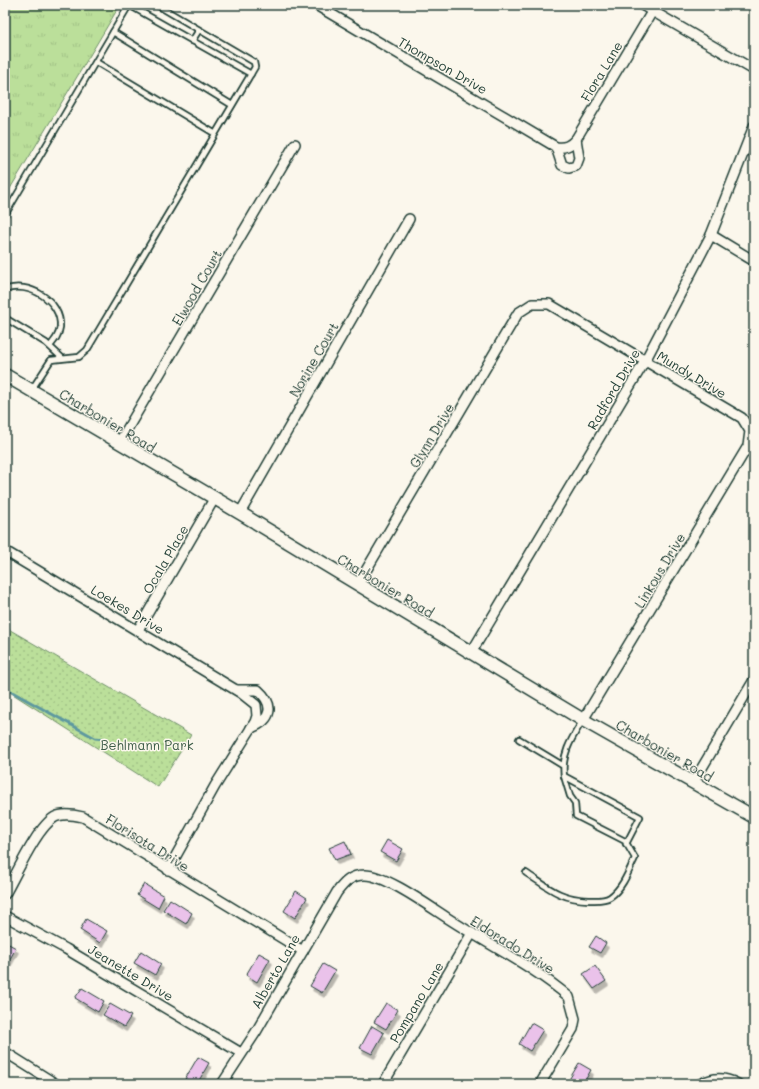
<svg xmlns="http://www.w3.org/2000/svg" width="759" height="1089" viewBox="0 0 759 1089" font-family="Mali,sans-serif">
  <defs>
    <pattern id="grass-tufts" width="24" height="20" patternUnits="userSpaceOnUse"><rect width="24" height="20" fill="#bbdf9a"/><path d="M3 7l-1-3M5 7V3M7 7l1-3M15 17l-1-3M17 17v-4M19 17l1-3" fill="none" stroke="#a0c085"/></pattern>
    <pattern id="park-dots" width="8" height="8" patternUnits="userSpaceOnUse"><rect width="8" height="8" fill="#bbdf9a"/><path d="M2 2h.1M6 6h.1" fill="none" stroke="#a0c085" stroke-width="1.8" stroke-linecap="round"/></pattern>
    <filter id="shadow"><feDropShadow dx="2.5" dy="4.5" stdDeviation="0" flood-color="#0004"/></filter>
  </defs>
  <rect width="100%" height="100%" fill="#fbf7ec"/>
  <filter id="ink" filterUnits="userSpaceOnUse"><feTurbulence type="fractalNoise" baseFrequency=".025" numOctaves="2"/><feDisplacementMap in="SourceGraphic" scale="8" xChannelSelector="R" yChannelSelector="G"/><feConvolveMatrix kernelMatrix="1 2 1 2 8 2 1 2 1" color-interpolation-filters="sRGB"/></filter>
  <g filter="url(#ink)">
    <!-- grass -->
    <path fill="url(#grass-tufts)" stroke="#6d8e67" d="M5,5H120L5,197Z"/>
    <!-- park -->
    <path fill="url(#park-dots)" stroke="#6d8e67" d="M5,627L191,735L158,787L5,689Z"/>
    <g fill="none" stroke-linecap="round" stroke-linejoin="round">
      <!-- stream -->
      <path stroke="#5d989f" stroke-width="3" d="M5,688L95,738L104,739"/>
    </g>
    <!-- building -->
    <g fill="#eac2ea" stroke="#1f3d34" filter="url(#shadow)">
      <path d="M387,840L403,849L396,861L380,852Z"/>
      <path d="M345,841L351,854L335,860L329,848Z"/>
      <path d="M144,884L164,896L158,908L137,895Z"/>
      <path d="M296,891L307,898L295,918L284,911Z"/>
      <path d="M170,899L192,913L186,924L163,910Z"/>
      <path d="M86,919L107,931L100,943L80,930Z"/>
      <path d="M596,936L606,943L600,953L589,947Z"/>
      <path d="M5,942L16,948L5,968Z"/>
      <path d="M141,951L161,964L155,975L134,963Z"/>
      <path d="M259,953L270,959L257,982L246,975Z"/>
      <path d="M323,964L335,971L322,993L310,986Z"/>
      <path d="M595,966L606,981L594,989L583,974Z"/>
      <path d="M82,988L104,1001L98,1012L75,998Z"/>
      <path d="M386,1003L398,1010L386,1029L374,1022Z"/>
      <path d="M110,1004L131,1016L124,1027L103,1015Z"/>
      <path d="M531,1023L543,1030L530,1051L519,1044Z"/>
      <path d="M372,1026L384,1033L372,1054L360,1048Z"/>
      <path d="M198,1057L209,1063L197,1084H195L185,1079Z"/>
      <path d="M579,1063L591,1070L583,1084H569L567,1083Z"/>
    </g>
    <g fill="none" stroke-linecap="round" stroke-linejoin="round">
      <!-- service casing -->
      <g stroke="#1f3d34" stroke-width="8">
        <g id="service">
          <path d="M129,5L251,74"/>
          <path d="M113,32L232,105"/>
          <path d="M192,41L199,30"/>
          <path d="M96,62L214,133"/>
          <path d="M5,215L129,5"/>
          <path d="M5,290C28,280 62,301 60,327C59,335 55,340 50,346"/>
          <path d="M5,318L46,343L62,358"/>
          <path d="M32,389L51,360L79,357L87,350L255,67L254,62L157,5"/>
          <path d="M583,720C572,738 561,754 564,776L640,817L626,844"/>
          <path d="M519,739L562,765"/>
          <path d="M526,873C549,888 560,899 589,900C596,900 604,901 610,897C622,889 629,871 635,858L625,841L576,816L575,803L570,796L564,776"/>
        </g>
      </g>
      <!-- minor casing -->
      <g stroke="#1f3d34" stroke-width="12">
        <g id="minor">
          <path d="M316,5L556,147C565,148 570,146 576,139L656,5"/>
          <path d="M642,5L754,70"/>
          <path d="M556,147L562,165L569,168L576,166L579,158L576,139"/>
          <path d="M711,235L754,261"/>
          <path d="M119,443L295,144"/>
          <path d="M240,513L409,219"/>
          <path d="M5,551L241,693L256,705L257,716L255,722L215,786L168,870"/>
          <path d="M358,584L518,313L532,304H549L742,418L750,431L748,446L583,720"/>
          <path d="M138,630L214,499"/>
          <path d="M471,653L645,361L711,235L754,126"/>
          <path d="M237,690H258C275,705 272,720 251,728"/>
          <path d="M693,783L754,680"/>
          <path d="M5,894C16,875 37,827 55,817C63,813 74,815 83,817L303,951"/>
          <path d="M5,916L66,949L241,1053"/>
          <path d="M5,1052L56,1084"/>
          <path d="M222,1084L256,1032L337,892C344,883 351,875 364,875C385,874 430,907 449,919C489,945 533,966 569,997L575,1019L573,1029L540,1084"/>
          <path d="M383,1084L472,933"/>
          <path d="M700,1084C714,1077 724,1077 738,1084"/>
        </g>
      </g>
      <!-- secondary casing -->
      <g stroke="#1f3d34" stroke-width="15">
        <path id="secondary" d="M5,375L240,513L583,720L754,817"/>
      </g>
      <!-- service -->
      <use href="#service" stroke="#fbf7ec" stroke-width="4.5"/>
      <!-- minor -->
      <use href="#minor" stroke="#fbf7ec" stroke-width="9"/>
      <!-- secondary -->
      <use href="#secondary" stroke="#fbf7ec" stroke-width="12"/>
    </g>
  </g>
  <g text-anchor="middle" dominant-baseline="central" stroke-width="3" stroke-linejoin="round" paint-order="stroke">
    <!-- street labels -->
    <g font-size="13" fill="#1f3d34" stroke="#fbf7ec">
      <text transform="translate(443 65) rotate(30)">Thompson Drive</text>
      <text transform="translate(601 71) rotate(-59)">Flora Lane</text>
      <text transform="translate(196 287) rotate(-60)">Elwood Court</text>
      <text transform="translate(313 359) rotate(-60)">Norine Court</text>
      <text transform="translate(692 374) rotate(31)">Mundy Drive</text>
      <text transform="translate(613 389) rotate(-60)">Radford Drive</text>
      <text transform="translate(108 420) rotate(31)">Charbonier Road</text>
      <text transform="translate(431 435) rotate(-59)">Glynn Drive</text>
      <text transform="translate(165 559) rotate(-60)">Ocala Place</text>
      <text transform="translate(659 570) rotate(-59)">Linkous Drive</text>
      <text transform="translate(386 585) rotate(31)">Charbonier Road</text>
      <text transform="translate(128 609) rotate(31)">Loekes Drive</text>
      <text transform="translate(665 750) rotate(30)">Charbonier Road</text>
      <text transform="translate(148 842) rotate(32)">Florisota Drive</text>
      <text transform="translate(513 944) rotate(32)">Eldorado Drive</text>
      <text transform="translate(275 971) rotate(-60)">Alberto Lane</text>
      <text transform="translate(131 972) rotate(31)">Jeanette Drive</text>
      <text transform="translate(416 1002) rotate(-59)">Pompano Lane</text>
    </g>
    <!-- park labels -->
    <g font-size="13" fill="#3e5d48" stroke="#fbf7ec">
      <text x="147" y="744">Behlmann Park</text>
    </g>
  </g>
  <!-- margin -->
  <rect width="759" height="1089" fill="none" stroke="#fbf7ec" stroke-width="20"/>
  <rect x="10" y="10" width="739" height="1069" fill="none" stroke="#1f3d34" stroke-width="1.5" filter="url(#ink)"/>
</svg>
